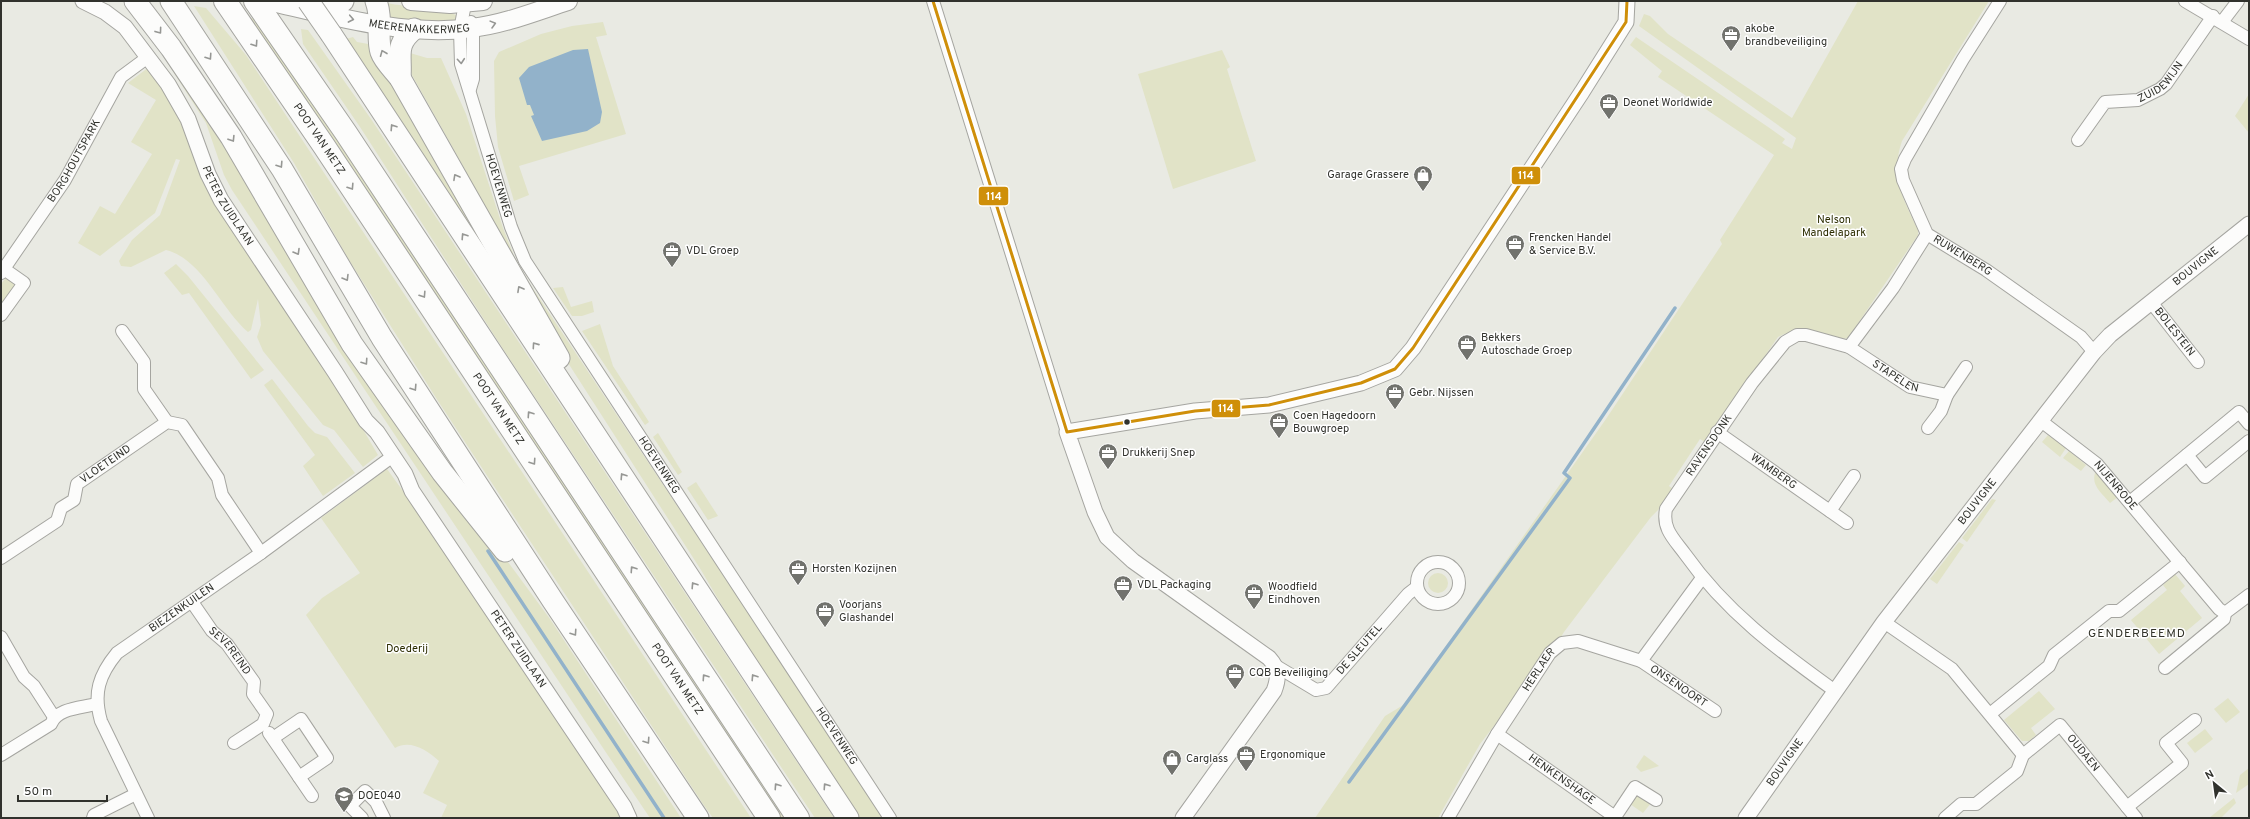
<svg xmlns="http://www.w3.org/2000/svg" width="2250" height="819" viewBox="0 0 2250 819" font-family="Overpass,sans-serif">
  <rect width="100%" height="100%" fill="#e9eae3"/>
  <!-- green -->
  <g fill="#e1e3c7">
    <path d="M1858,1H1989L1902,141C1890,176 1903,199 1918,230V235L1848,338C1822,344 1805,322 1778,337L1705,442L1700,439L1669,486L1673,489L1661,507L1651,517L1564,632L1555,647L1480,744L1438,818H1315L1385,716L1405,704L1606,419L1722,244L1720,240L1774,155L1658,77L1662,71L1630,45L1636,37L1771,129L1785,139L1782,143L1792,149L1796,138L1639,26L1644,14L1650,16L1668,34L1792,118Z"/>
    <path d="M387,3C405,7 446,8 460,17L457,23L387,19Z"/>
    <path d="M194,6L206,8L246,55L751,818H713L703,804L438,401L349,260L294,163Z"/>
    <path d="M245,17L260,20L788,818H777Z"/>
    <path d="M603,22L607,35L596,37L626,134L519,166L529,195L514,201L498,147L495,116L494,61L499,52L541,34L572,26Z"/>
    <path d="M301,29L308,30L371,119L834,818H815L505,352L360,127L303,44Z"/>
    <path d="M353,37L357,42L374,45L538,332L346,39Z"/>
    <path d="M160,45L494,543L550,619L681,818H650L605,751L232,190L224,175L206,123L158,48Z"/>
    <path d="M1222,50L1230,67L1227,69L1256,161L1173,189L1138,74Z"/>
    <path d="M410,53L427,58H441L466,114L503,228L518,266L884,818H856L754,660L701,570L545,327L486,216L463,166L412,75L409,66Z"/>
    <path d="M149,67L166,93L378,455L363,467L334,430L323,425L263,351L257,337L261,325L258,299L251,330L248,332C221,309 202,259 166,250L131,267L121,266L119,261L132,240L160,215L180,160L176,159L155,213L100,256L78,243L100,206L115,214L152,154L131,142L156,100L128,83Z"/>
    <path d="M2249,94V133L2235,116Z"/>
    <path d="M176,264L188,276L264,370L251,379L189,293L182,295L164,273Z"/>
    <path d="M11,278L16,286L1,309V284L5,279Z"/>
    <path d="M563,287L571,307L592,301L594,312L582,316H572L553,288Z"/>
    <path d="M600,324L613,366L649,422L645,425L582,331Z"/>
    <path d="M272,379L308,426L315,433L327,437L355,473L323,496L303,466L315,455L264,385Z"/>
    <path d="M658,433L682,472L678,475L653,437Z"/>
    <path d="M2048,435L2066,448L2060,457L2042,442Z"/>
    <path d="M2069,451L2086,465L2081,471L2063,458Z"/>
    <path d="M387,469L448,553L624,818H441L447,805L423,793L439,761C427,750 410,739 395,748L306,615L322,598L360,573L321,518Z"/>
    <path d="M2095,473L2098,474L2118,497L2110,503C2103,494 2091,486 2095,473Z"/>
    <path d="M696,482L718,516L708,520L687,488Z"/>
    <path d="M1992,499L1996,500L1967,542L1962,538Z"/>
    <path d="M1959,542L1964,545L1937,584L1930,579Z"/>
    <circle cx="1438" cy="583" r="10"/>
    <path d="M2175,574L2185,586L2180,591L2202,618L2159,654L2131,620L2167,590L2163,585Z"/>
    <path d="M2039,691L2055,709L2031,728L2036,735L2029,741H2022L2004,720Z"/>
    <path d="M2228,698L2240,712L2226,723L2214,709Z"/>
    <path d="M2205,729L2213,739L2195,753L2187,743Z"/>
    <path d="M1644,755L1659,766L1641,772L1636,767Z"/>
    <path d="M2249,768V784L2236,793L2240,775Z"/>
    <path d="M1637,794L1651,803L1643,813L1630,804Z"/>
    <path d="M2234,798L2236,803L2221,818H2209Z"/>
  </g>
  <!-- water -->
  <path fill="#92b2ca" d="M588,49L602,112L600,123L587,131L542,141L531,116L534,115L530,105H527L519,78L529,67L573,50Z"/>
  <g fill="none" stroke-linecap="round" stroke-linejoin="round">
    <!-- stream -->
    <g stroke="#92b2ca" stroke-width="3.5">
      <path d="M488,551L664,818"/>
      <path d="M1349,782L1570,478L1564,473L1675,308"/>
    </g>
    <!-- minor casing -->
    <g stroke="#a5a5a0" stroke-width="14">
      <g id="minor">
        <path d="M933,1L1067,432"/>
        <path id="s1" d="M2000,1L1963,59L1905,159L1901,169L1903,180L1927,234L1986,270L2081,337L2094,352"/>
        <path d="M2185,1L2249,39"/>
        <path id="s2" d="M465,4L460,30L461,64L511,227L525,261L890,818"/>
        <path d="M2222,22L2238,1"/>
        <path d="M470,89L473,79V28L471,22"/>
        <path id="s3" d="M2078,140L2105,102L2138,100L2160,89L2166,84L2213,16"/>
        <path id="s4" d="M1,273L65,180L121,77L148,57"/>
        <path id="s5" d="M2151,302L2198,362"/>
        <path d="M1,315L24,283L4,269"/>
        <path d="M122,331L144,362V389L167,422"/>
        <path d="M1849,347L1893,288L1927,234"/>
        <path id="s6" d="M2041,421L2097,464L2219,609L2225,613"/>
        <path d="M1928,428L1941,411L1947,395"/>
        <path id="s7" d="M1717,432L1847,523"/>
        <path d="M2187,455L2205,477L2249,441"/>
        <path d="M2130,502L2239,412L2249,424"/>
        <path d="M1830,511L1854,476"/>
        <path id="s8" d="M1,558L57,521L61,508L74,500L77,484L167,422L182,425L218,478L222,495L261,553"/>
        <circle cx="1438" cy="583" r="21"/>
        <path id="s9" d="M192,602L212,631L227,644L254,682L253,694L267,714L263,724L234,743"/>
        <path d="M2225,613L2249,595"/>
        <path id="s10" d="M1884,622L1952,669L2023,755L2060,725L2136,818"/>
        <path d="M1,637L24,677L34,686L54,717"/>
        <path id="s11" d="M1641,661L1715,711"/>
        <path id="s12" d="M1276,666L1316,690L1326,688L1408,594L1417,587"/>
        <path d="M2165,668L2224,619L2225,613"/>
        <path id="s13" d="M1835,691C1778,650 1726,612 1685,554C1674,539 1662,529 1666,509L1752,383L1785,342L1797,335H1806L1849,347L1910,387L1947,395L1966,367"/>
        <path d="M1990,714L2049,666L2054,655L2109,611H2119L2180,562"/>
        <path d="M269,733L312,796"/>
        <path id="s14" d="M1497,734L1615,817L1635,787L1656,800"/>
        <path d="M273,738L301,719L327,758L299,777"/>
        <path d="M1,755L51,724C57,708 81,708 96,704"/>
        <path d="M2127,807L2182,763L2166,743L2195,720"/>
        <path d="M93,818L94,815L136,794"/>
        <path id="s15" d="M148,818L101,721C93,693 99,675 117,653L261,553L393,456"/>
        <path d="M362,818L350,806L365,791L376,802L384,818"/>
        <path id="s16" d="M1448,818L1497,734L1550,653L1562,643L1578,641L1641,661L1702,578"/>
        <path d="M1945,818L1961,804H1976L2017,771L2023,755"/>
      </g>
    </g>
    <!-- tertiary casing -->
    <g stroke="#a5a5a0" stroke-width="17">
      <g id="tertiary">
        <path id="s17" d="M83,1L105,12L125,27L168,84L188,119L208,174L221,200L335,372L366,421L377,432L405,474L412,491L624,807L629,818"/>
        <path d="M1183,818L1274,691C1279,678 1279,669 1269,658L1133,561L1107,537L1095,512L1067,432L1195,411L1269,405L1361,383L1395,369L1413,348L1582,92L1626,22L1627,1"/>
        <path id="s18" d="M1746,818L1884,622L2094,352L2110,335L2249,224"/>
      </g>
    </g>
    <!-- secondary casing -->
    <g stroke="#a5a5a0" stroke-width="20">
      <g id="secondary">
        <path id="s19" d="M268,1C333,16 405,37 472,28C505,24 537,11 568,1"/>
        <path d="M411,1L450,4L483,1"/>
      </g>
    </g>
    <!-- trunk casing -->
    <g stroke="#a5a5a0" stroke-width="23">
      <g id="trunk">
        <path d="M135,1L171,48L231,137L352,344L442,472L505,551"/>
        <path d="M171,1L282,169L382,338L553,601L698,818"/>
        <path d="M376,1C383,20 376,35 381,52C384,61 394,70 400,78L559,358"/>
        <path d="M323,13L343,1"/>
        <path d="M331,34L848,818"/>
        <path d="M400,78C402,56 394,45 414,29"/>
      </g>
    </g>
    <!-- motorway casing -->
    <g stroke="#a5a5a0" stroke-width="24">
      <g id="motorway">
        <path id="s20" d="M225,1L324,146L769,818"/>
        <path d="M255,1L346,133L798,818"/>
      </g>
    </g>
    <!-- minor -->
    <use href="#minor" stroke="#fcfcfb" stroke-width="12"/>
    <!-- tertiary -->
    <use href="#tertiary" stroke="#fcfcfb" stroke-width="15"/>
    <!-- secondary -->
    <use href="#secondary" stroke="#fcfcfb" stroke-width="18"/>
    <!-- trunk -->
    <use href="#trunk" stroke="#fcfcfb" stroke-width="21"/>
    <!-- motorway -->
    <use href="#motorway" stroke="#fcfcfb" stroke-width="22"/>
    <!-- trunk-bridge casing -->
    <g stroke="#a5a5a0" stroke-width="23" stroke-linecap="butt">
      <path id="trunk-bridge" d="M308,1L331,34"/>
    </g>
    <!-- trunk-bridge -->
    <use href="#trunk-bridge" stroke="#fcfcfb" stroke-width="21"/>
    <!-- bus-1 casing -->
    <g stroke="#fff" stroke-width="6">
      <path id="bus-1" d="M933,1L1067,432L1195,411L1269,405L1361,383L1395,369L1413,348L1626,22L1627,1"/>
    </g>
    <!-- bus-1 -->
    <use href="#bus-1" stroke="#cf8f09" stroke-width="3"/>
  </g>
  <!-- one-way arrows -->
  <defs><path id="oneway-chevron" d="M-2-3.5L2.5 0L-2 3.5" fill="none" stroke-width="1.6" stroke-linecap="round" stroke-linejoin="round"/></defs>
  <g stroke="#969794">
    <use href="#oneway-chevron" transform="translate(351 19) rotate(11)"/>
    <use href="#oneway-chevron" transform="translate(493 24) rotate(-15)"/>
    <use href="#oneway-chevron" transform="translate(159 31) rotate(54)"/>
    <use href="#oneway-chevron" transform="translate(255 44) rotate(56)"/>
    <use href="#oneway-chevron" transform="translate(383 53) rotate(-112)"/>
    <use href="#oneway-chevron" transform="translate(209 57) rotate(56)"/>
    <use href="#oneway-chevron" transform="translate(461 61) rotate(85)"/>
    <use href="#oneway-chevron" transform="translate(393 127) rotate(-123)"/>
    <use href="#oneway-chevron" transform="translate(232 139) rotate(58)"/>
    <use href="#oneway-chevron" transform="translate(280 165) rotate(57)"/>
    <use href="#oneway-chevron" transform="translate(456 177) rotate(-119)"/>
    <use href="#oneway-chevron" transform="translate(351 187) rotate(57)"/>
    <use href="#oneway-chevron" transform="translate(464 236) rotate(-123)"/>
    <use href="#oneway-chevron" transform="translate(297 252) rotate(60)"/>
    <use href="#oneway-chevron" transform="translate(346 278) rotate(59)"/>
    <use href="#oneway-chevron" transform="translate(520 289) rotate(-119)"/>
    <use href="#oneway-chevron" transform="translate(423 295) rotate(57)"/>
    <use href="#oneway-chevron" transform="translate(535 345) rotate(-125)"/>
    <use href="#oneway-chevron" transform="translate(365 362) rotate(56)"/>
    <use href="#oneway-chevron" transform="translate(414 388) rotate(57)"/>
    <use href="#oneway-chevron" transform="translate(530 414) rotate(-124)"/>
    <use href="#oneway-chevron" transform="translate(533 462) rotate(56)"/>
    <use href="#oneway-chevron" transform="translate(623 476) rotate(-123)"/>
    <use href="#oneway-chevron" transform="translate(633 569) rotate(-124)"/>
    <use href="#oneway-chevron" transform="translate(694 585) rotate(-123)"/>
    <use href="#oneway-chevron" transform="translate(574 633) rotate(56)"/>
    <use href="#oneway-chevron" transform="translate(705 677) rotate(-124)"/>
    <use href="#oneway-chevron" transform="translate(754 677) rotate(-123)"/>
    <use href="#oneway-chevron" transform="translate(647 741) rotate(56)"/>
    <use href="#oneway-chevron" transform="translate(777 786) rotate(-124)"/>
    <use href="#oneway-chevron" transform="translate(826 786) rotate(-124)"/>
  </g>
  <!-- icons -->
  <defs>
    <g id="office-pin" transform="scale(1)"><path d="M0 17L-7.5 6A9.5 9.5 0 1 1 7.5 6Z" fill="#71726d" stroke="#fff"/><path d="M-6-3h4V-5.5h4V-3h4V5H-6ZM-1-4.5V-3h2v-1.5ZM-6 0V1H6V0Z" fill="#fff"/></g>
    <g id="shop-pin" transform="scale(1)"><path d="M0 17L-7.5 6A9.5 9.5 0 1 1 7.5 6Z" fill="#71726d" stroke="#fff"/><path d="M-5-2.5h2.3a2.7 3.5 0 0 1 5.4 0H5L5.5 6h-11ZM-1.5-2.5h3a1.5 2.3 0 0 0-3 0Z" fill="#fff"/></g>
    <g id="school-pin" transform="scale(1)"><path d="M0 17L-7.5 6A9.5 9.5 0 1 1 7.5 6Z" fill="#71726d" stroke="#fff"/><path d="M0-5L7-2L0 1L-7-2ZM-4 1L0 2.5L4 1V4Q0 6-4 4Z" fill="#fff"/></g>
  </defs>
  <g fill-rule="evenodd">
    <use href="#office-pin" x="1731" y="35"/>
    <use href="#office-pin" x="1609" y="103"/>
    <use href="#shop-pin" x="1423" y="175"/>
    <use href="#office-pin" x="1515" y="244"/>
    <use href="#office-pin" x="672" y="251"/>
    <use href="#office-pin" x="1467" y="344"/>
    <use href="#office-pin" x="1395" y="393"/>
    <use href="#office-pin" x="1279" y="422"/>
    <use href="#office-pin" x="1108" y="453"/>
    <use href="#office-pin" x="798" y="569"/>
    <use href="#office-pin" x="1123" y="585"/>
    <use href="#office-pin" x="1254" y="593"/>
    <use href="#office-pin" x="825" y="611"/>
    <use href="#office-pin" x="1235" y="673"/>
    <use href="#office-pin" x="1246" y="755"/>
    <use href="#shop-pin" x="1172" y="759"/>
    <use href="#school-pin" x="344" y="796"/>
  </g>
  <!-- markers -->
  <circle fill="#31322d" stroke="#fff" stroke-width="1.5" cx="1127" cy="422" r="3.5"/>
  <g text-anchor="middle" dominant-baseline="central" stroke-width="3" stroke-linejoin="round" paint-order="stroke">
    <!-- street labels -->
    <g font-size="11" fill="#31322d" stroke="#fff">
      <text stroke="none"><textPath href="#s19" startOffset="154">MEERENAKKERWEG</textPath></text>
      <text stroke="none"><textPath href="#s3" startOffset="109">ZUIDEWIJN</textPath></text>
      <text stroke="none"><textPath href="#s20" startOffset="167">POOT VAN METZ</textPath></text>
      <text stroke="none"><textPath href="#s4" startOffset="134">BORGHOUTSPARK</textPath></text>
      <text stroke="none"><textPath href="#s2" startOffset="188">HOEVENWEG</textPath></text>
      <text stroke="none"><textPath href="#s17" startOffset="257">PETER ZUIDLAAN</textPath></text>
      <text stroke="none"><textPath href="#s1" startOffset="307">RUWENBERG</textPath></text>
      <text stroke="none"><textPath href="#s18" startOffset="715">BOUVIGNE</textPath></text>
      <text stroke="none"><textPath href="#s5" startOffset="38">BOLESTEIN</textPath></text>
      <text stroke="none"><textPath href="#s13" startOffset="583">STAPELEN</textPath></text>
      <text stroke="none"><textPath href="#s20" startOffset="491">POOT VAN METZ</textPath></text>
      <text stroke="none"><textPath href="#s13" startOffset="332">RAVENSDONK</textPath></text>
      <text stroke="none"><textPath href="#s8" startOffset="147">VLOETEIND</textPath></text>
      <text stroke="none"><textPath href="#s2" startOffset="512">HOEVENWEG</textPath></text>
      <text stroke="none"><textPath href="#s7" startOffset="69">WAMBERG</textPath></text>
      <text stroke="none"><textPath href="#s6" startOffset="99">NIJENRODE</textPath></text>
      <text stroke="none"><textPath href="#s18" startOffset="392">BOUVIGNE</textPath></text>
      <text stroke="none"><textPath href="#s15" startOffset="260">BIEZENKUILEN</textPath></text>
      <text stroke="none"><textPath href="#s17" startOffset="788">PETER ZUIDLAAN</textPath></text>
      <text stroke="none"><textPath href="#s12" startOffset="108">DE SLEUTEL</textPath></text>
      <text stroke="none"><textPath href="#s9" startOffset="62">SEVEREIND</textPath></text>
      <text stroke="none"><textPath href="#s16" startOffset="174">HERLAER</textPath></text>
      <text stroke="none"><textPath href="#s20" startOffset="815">POOT VAN METZ</textPath></text>
      <text stroke="none"><textPath href="#s11" startOffset="45">ONSENOORT</textPath></text>
      <text stroke="none"><textPath href="#s2" startOffset="836">HOEVENWEG</textPath></text>
      <text stroke="none"><textPath href="#s10" startOffset="278">OUDAEN</textPath></text>
      <text stroke="none"><textPath href="#s18" startOffset="68">BOUVIGNE</textPath></text>
      <text stroke="none"><textPath href="#s14" startOffset="79">HENKENSHAGE</textPath></text>
    </g>
    <!-- poi labels -->
    <g font-size="11" fill="#31322d" stroke="#fff" text-anchor="start">
      <text x="1745" y="29">akobe<tspan x="1745" dy="13">brandbeveiliging</tspan></text>
      <text x="1623" y="103">Deonet Worldwide</text>
      <text x="1409" y="175" text-anchor="end">Garage Grassere</text>
      <text x="1529" y="238">Frencken Handel<tspan x="1529" dy="13">&amp; Service B.V.</tspan></text>
      <text x="686" y="251">VDL Groep</text>
      <text x="1481" y="338">Bekkers<tspan x="1481" dy="13">Autoschade Groep</tspan></text>
      <text x="1409" y="393">Gebr. Nijssen</text>
      <text x="1293" y="416">Coen Hagedoorn<tspan x="1293" dy="13">Bouwgroep</tspan></text>
      <text x="1122" y="453">Drukkerij Snep</text>
      <text x="812" y="569">Horsten Kozijnen</text>
      <text x="1137" y="585">VDL Packaging</text>
      <text x="1268" y="587">Woodfield<tspan x="1268" dy="13">Eindhoven</tspan></text>
      <text x="839" y="605">Voorjans<tspan x="839" dy="13">Glashandel</tspan></text>
      <text x="1249" y="673">CQB Beveiliging</text>
      <text x="1260" y="755">Ergonomique</text>
      <text x="1186" y="759">Carglass</text>
      <text x="358" y="796">DOE040</text>
    </g>
    <!-- park labels -->
    <g font-size="11" fill="#2c2d01" stroke="#fff">
      <text x="1834" y="220">Nelson<tspan x="1834" dy="13">Mandelapark</tspan></text>
      <text x="407" y="649">Doederij</text>
    </g>
    <!-- neighbourhood labels -->
    <g font-size="12" letter-spacing="1" fill="#323329" stroke="#fff">
      <text x="2137" y="634">GENDERBEEMD</text>
    </g>
  </g>
  <g stroke="#fff" stroke-width="1.5">
    <rect x="1511" y="166" width="30" height="19" rx="4" fill="#cf8f09"/>
    <rect x="978" y="186" width="31" height="20" rx="4" fill="#cf8f09"/>
    <rect x="1211" y="399" width="30" height="19" rx="4" fill="#cf8f09"/>
  </g>
  <g font-size="11" text-anchor="middle" font-weight="bold" fill="#fff">
    <text x="1526" y="179">114</text>
    <text x="994" y="200">114</text>
    <text x="1226" y="412">114</text>
  </g>
  <!-- border -->
  <rect width="2250" height="819" fill="none" stroke="#31322d" stroke-width="4"/>
  <!-- north arrow -->
  <g transform="translate(2214 783) rotate(331)" stroke="#ffffff" stroke-width="3" paint-order="stroke">
  <path d="M0-3L7 15L0 10L-7 15Z" fill="#31322d"/>
  <text y="-6" font-size="11" font-weight="bold" text-anchor="middle" fill="#31322d">N</text>
  </g>
  <!-- scale -->
  <path d="M18 795v6h89v-6" fill="none" stroke="#31322d" stroke-width="2"/>
  <text x="24" y="795" font-size="12" fill="#31322d" stroke="#ffffff" stroke-width="3" paint-order="stroke">50 m</text>
</svg>
